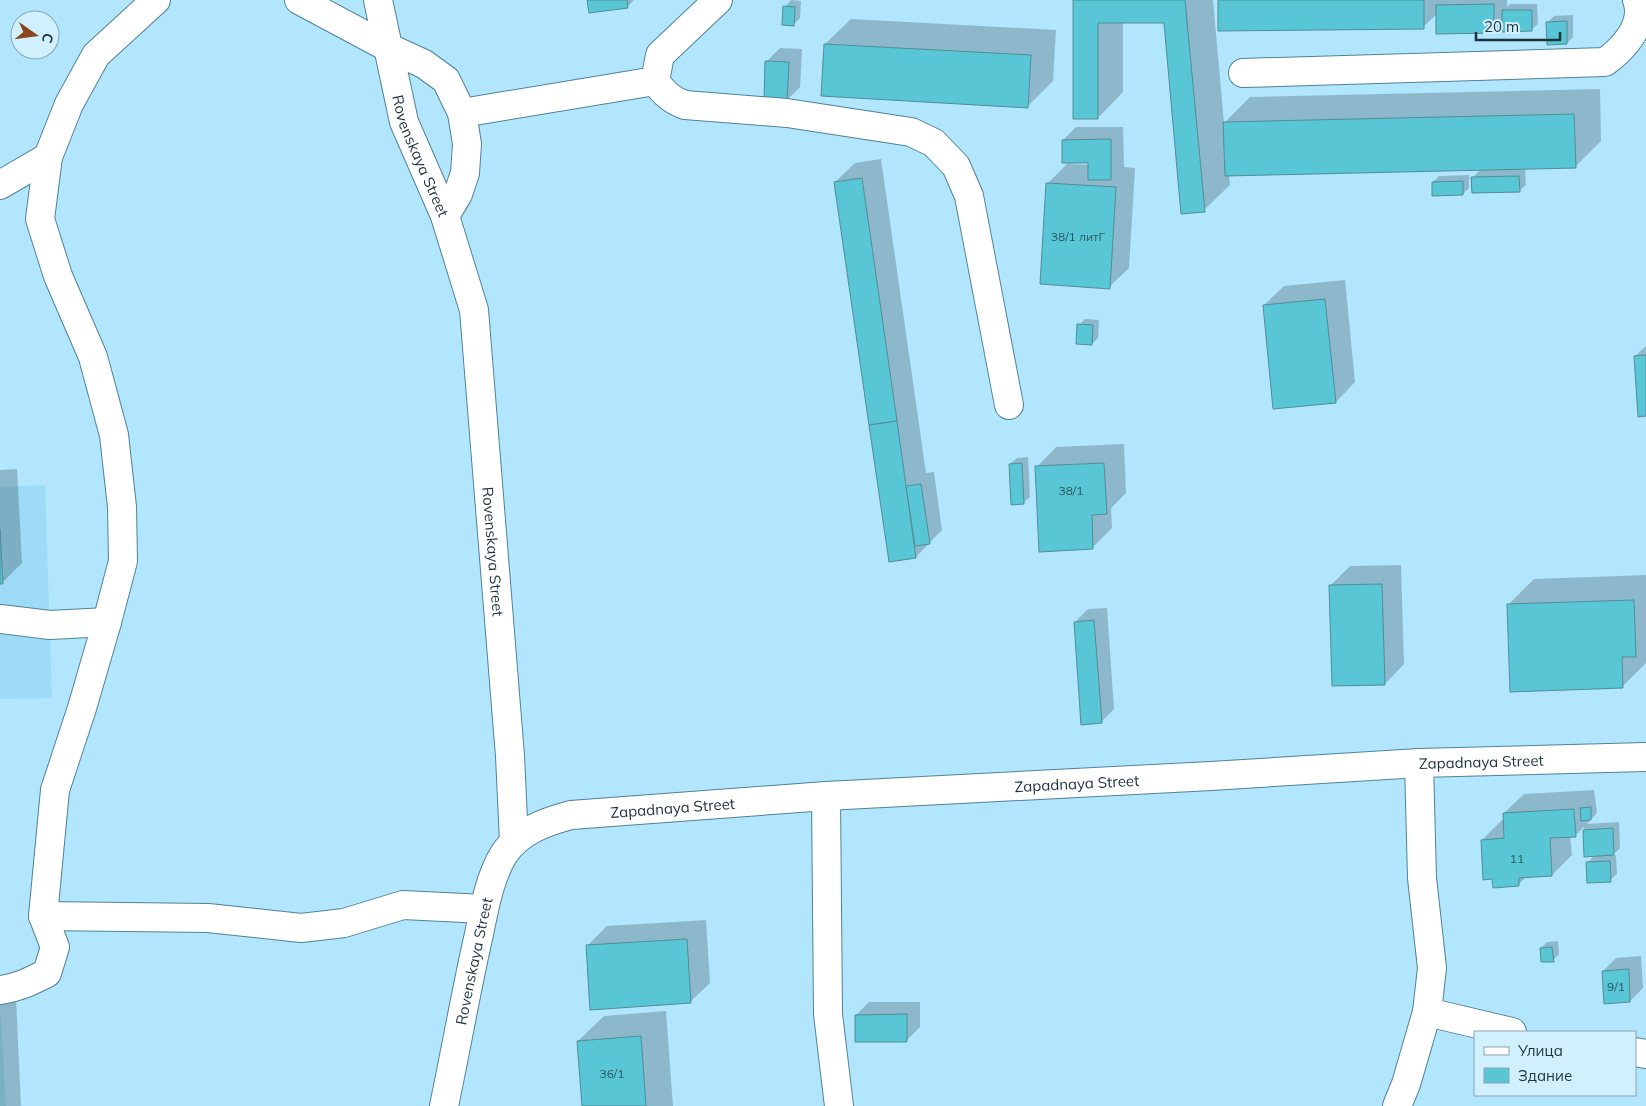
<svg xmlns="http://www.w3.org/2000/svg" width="1646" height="1106" viewBox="0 0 1646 1106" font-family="Mulish,sans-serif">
  <rect width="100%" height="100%" fill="#b1e6fe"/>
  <!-- built -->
  <g fill="#9ddbf6">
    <path d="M45,485L52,698L0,699V487Z"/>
    <path d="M0,1006L6,1106H0Z"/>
  </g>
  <!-- shadow -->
  <g fill="#0003" fill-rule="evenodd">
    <path d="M588,0H634L627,7Z"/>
    <path d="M791,0L801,1L800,18L794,24L785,7Z"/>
    <path d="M1075,0H1213L1224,123L1250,97L1600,89L1601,141L1575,167L1525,168L1526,185L1519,191L1473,177L1481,169L1229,175L1230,185L1204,210L1165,22H1123V92L1098,118Z"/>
    <path d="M1219,0H1507V7L1510,4H1537L1538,24L1531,30L1503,22L1494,32L1438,13L1423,27Z"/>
    <path d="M1573,15V37L1567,43L1548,22L1554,16Z"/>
    <path d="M851,19L1056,30L1053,81L1027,107L825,44Z"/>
    <path d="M780,48L802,49L800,87L787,100L767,61Z"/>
    <path d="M1076,127H1123L1124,167L1135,168L1129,268L1109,287L1041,283L1048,183L1069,162L1063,140ZM1089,161V165L1070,164V162Z"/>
    <path d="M881,159L926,473L934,472L942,530L916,557L890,561L835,182L855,163Z"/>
    <path d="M1469,175V188L1463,194L1433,182L1439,176Z"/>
    <path d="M1345,280L1355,382L1336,402L1264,305L1284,286Z"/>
    <path d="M1085,319L1099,320L1098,338L1092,344L1079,325Z"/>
    <path d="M1646,346V415L1635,356Z"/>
    <path d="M1124,444L1126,493L1111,508L1112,528L1092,548L1037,467L1056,447Z"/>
    <path d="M1028,457L1030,497L1023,503L1010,464L1017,458Z"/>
    <path d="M17,469L22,563L3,582L0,583V470Z"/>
    <path d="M1401,565L1404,664L1385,684L1330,586L1350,566Z"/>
    <path d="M1646,575V663L1622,687L1508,605L1534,579Z"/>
    <path d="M1107,608L1114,709L1101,722L1075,622L1088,609Z"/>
    <path d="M1594,790L1597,813L1587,824L1619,822L1620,848L1612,856L1616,855L1617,874L1610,880L1587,863L1595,855L1586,856L1584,827L1576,835L1570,836L1572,855L1552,875L1527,876L1518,885L1493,878L1482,840L1502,820H1504V813L1524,794Z"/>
    <path d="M706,920L710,983L690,1002L587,946L607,926Z"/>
    <path d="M1558,941L1559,954L1553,960L1541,948L1547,942Z"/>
    <path d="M1641,956L1643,988L1630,1001L1603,971L1616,958Z"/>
    <path d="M15,977L21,1106H0V978Z"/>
    <path d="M869,1002H920V1027L907,1040L856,1015Z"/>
    <path d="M666,1011L673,1106H583L578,1041L604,1016Z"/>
  </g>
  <!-- building -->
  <g fill="#58c6d5" stroke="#518d96">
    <path d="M587,0H627L628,8L589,13Z"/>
    <path d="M1073,0H1185L1205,212L1181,214L1164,23H1098V119H1073Z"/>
    <path d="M1218,0H1424V29L1218,31Z"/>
    <path d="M1494,4V33L1436,34V5Z"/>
    <path d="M783,6L795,7L794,26L782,25Z"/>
    <path d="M1502,10H1532V31L1502,32Z"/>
    <path d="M1567,21V44L1547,45L1546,22Z"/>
    <path d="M824,44L1031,55L1028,108L821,96Z"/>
    <path d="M765,61L789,62L787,102L764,101Z"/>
    <path d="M1574,114L1576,168L1225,176L1223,122Z"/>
    <path d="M1111,139V180H1088V163H1062V140Z"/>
    <path d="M1519,176L1520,192L1472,193L1471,177Z"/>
    <path d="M862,178L897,421L869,425L834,182Z"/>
    <path d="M1463,181V195L1432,196V182Z"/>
    <path d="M1046,183L1116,187L1110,289L1040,284Z"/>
    <path d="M1325,299L1336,403L1273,409L1263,305Z"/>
    <path d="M1077,324L1093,325L1092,345L1076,344Z"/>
    <path d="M1646,355V416L1638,417L1634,356Z"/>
    <path d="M897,421L916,558L889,562L869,425Z"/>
    <path d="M1022,463L1024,504L1011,505L1009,464Z"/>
    <path d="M1104,463L1107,514L1092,515L1093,549L1039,552L1035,466Z"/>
    <path d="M921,484L930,544L915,546L906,486Z"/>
    <path d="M0,529L3,584H0Z"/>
    <path d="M1382,584L1385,685L1332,686L1329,585Z"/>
    <path d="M1634,600L1636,657H1622L1623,688L1510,692L1507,604Z"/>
    <path d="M1094,620L1102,723L1081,725L1074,622Z"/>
    <path d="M1591,807V820L1581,821L1580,808Z"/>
    <path d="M1574,809L1576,837L1550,838L1552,876L1519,878V886L1493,888L1492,879L1483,880L1481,840L1504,838L1503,813Z"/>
    <path d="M1613,828L1614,855L1584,857L1583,830Z"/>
    <path d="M1610,861L1611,882L1587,883L1586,862Z"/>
    <path d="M687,939L691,1003L590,1010L586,945Z"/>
    <path d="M1552,947L1554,962H1541L1540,948Z"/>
    <path d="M1629,969L1630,1002L1604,1004L1602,971Z"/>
    <path d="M907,1014V1042H855V1015Z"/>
    <path d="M641,1036L646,1106H582L577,1041Z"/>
  </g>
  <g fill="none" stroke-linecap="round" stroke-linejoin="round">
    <!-- minor casing -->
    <g stroke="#508298" stroke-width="30">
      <g id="minor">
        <path d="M299,0L387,47L424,64L446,80L462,113L467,144L465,173L458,194L445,216"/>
        <path id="s1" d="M378,0L404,122L445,216L474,310L510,756L514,842"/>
        <path d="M1243,73L1605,62C1623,49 1646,25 1637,0"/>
        <path d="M655,81C664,93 671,100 685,105L787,113L911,132L934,143L956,166L969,196L1009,405"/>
        <path d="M462,113L655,81L660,55L718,0"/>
        <path d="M0,185L48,157"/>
        <path d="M0,619L50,625L107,622"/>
        <path d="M826,796L828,1014L839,1106"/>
        <path d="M43,916L208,918L301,928L344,923L403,905L484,909"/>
        <path d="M0,990C18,988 31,981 47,973L55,947L43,916L55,790L82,708L107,622L123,561L122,507L114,435L93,357L58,276L40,219L48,157L69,104L96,55L156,0"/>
        <path d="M1427,1012L1512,1032"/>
        <path d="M1635,1052L1646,1054"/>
        <path id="s2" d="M444,1106C456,1049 466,991 479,934C484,909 490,876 504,854C519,831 545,822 571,815L826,796L1211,776L1419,763L1646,757"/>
        <path d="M1397,1106L1406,1084L1427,1012L1432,968L1422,878L1419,763"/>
      </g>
    </g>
    <!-- minor -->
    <use href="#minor" stroke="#fff" stroke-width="28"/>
  </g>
  <g text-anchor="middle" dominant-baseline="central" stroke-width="5" stroke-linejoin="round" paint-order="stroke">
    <!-- number labels -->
    <g font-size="12" fill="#2c5862">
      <text x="1078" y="236">38/1 литГ</text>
      <text x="1071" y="490">38/1</text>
      <text x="1517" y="858">11</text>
      <text x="1616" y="986">9/1</text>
      <text x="612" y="1073">36/1</text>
    </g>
    <!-- street labels -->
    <g font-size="15" fill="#1e333c" stroke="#d0f0fe">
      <text stroke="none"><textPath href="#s1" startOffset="162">Rovenskaya Street</textPath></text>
      <text stroke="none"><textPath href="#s1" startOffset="568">Rovenskaya Street</textPath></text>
      <text stroke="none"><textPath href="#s2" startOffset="1251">Zapadnaya Street</textPath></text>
      <text stroke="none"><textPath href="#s2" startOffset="846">Zapadnaya Street</textPath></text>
      <text stroke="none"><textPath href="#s2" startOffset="441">Zapadnaya Street</textPath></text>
      <text stroke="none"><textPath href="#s2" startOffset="148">Rovenskaya Street</textPath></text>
    </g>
  </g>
  <!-- legend -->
  <rect x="1474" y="1031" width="162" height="65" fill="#d0f0fe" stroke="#89a4b0"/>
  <rect x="1484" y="1047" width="25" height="8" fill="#ffffff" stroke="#89a4b0"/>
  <text x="1518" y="1056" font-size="15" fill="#1e333c">Улица</text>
  <rect x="1484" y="1068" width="25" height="15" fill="#58c6d5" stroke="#89a4b0"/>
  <text x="1518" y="1081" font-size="15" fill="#1e333c">Здание</text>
  <!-- north arrow -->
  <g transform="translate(35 35) rotate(104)"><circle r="24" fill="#d0f0fe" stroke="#89a4b0"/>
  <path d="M0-4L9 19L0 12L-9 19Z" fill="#8b461d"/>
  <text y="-8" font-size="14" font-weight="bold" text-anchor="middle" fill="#1e333c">С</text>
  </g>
  <!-- scale -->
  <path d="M1476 32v8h84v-8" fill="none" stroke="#1e333c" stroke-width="2.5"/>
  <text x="1484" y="32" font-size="15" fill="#1e333c" stroke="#d0f0fe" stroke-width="4" paint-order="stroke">20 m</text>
</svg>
